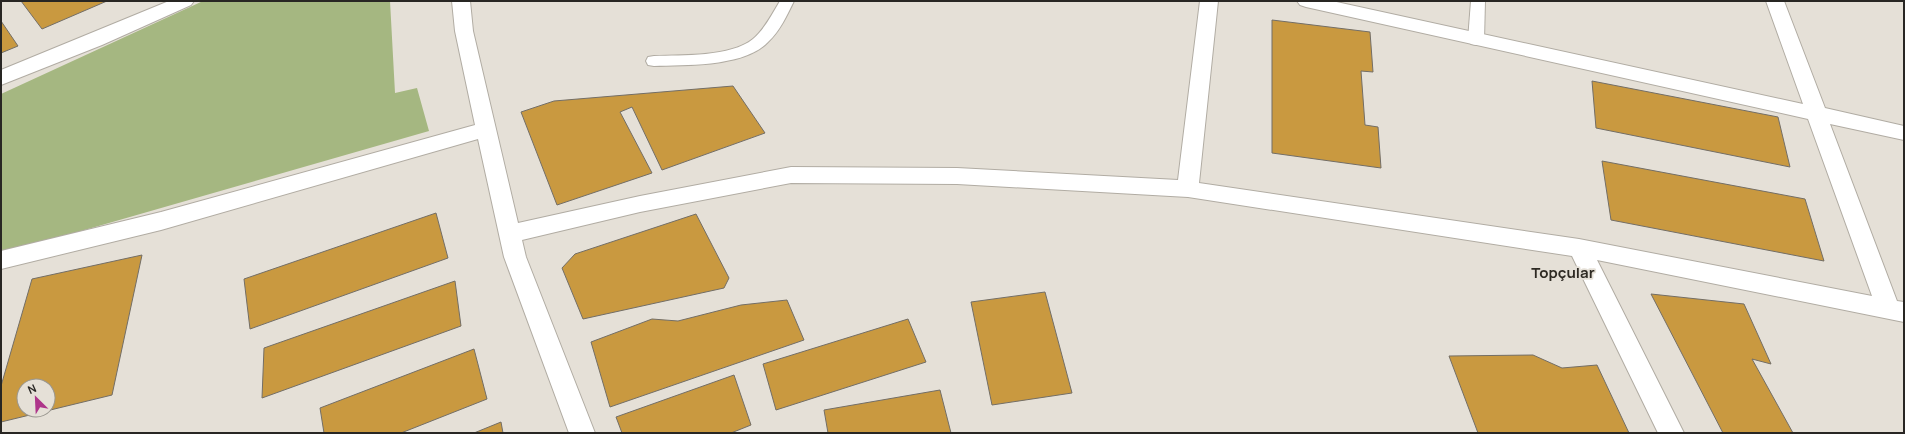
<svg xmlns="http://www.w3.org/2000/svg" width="1905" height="434" viewBox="0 0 1905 434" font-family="Manrope,sans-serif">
  <rect width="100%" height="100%" fill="#e5e0d7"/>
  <!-- green -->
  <path fill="#a5b781" d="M203,1H390L395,93L417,88L429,131L1,254V94Z"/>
  <!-- building -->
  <g fill="#c99940" stroke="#736e66" fill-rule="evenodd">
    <path d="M21,1H107L42,29Z"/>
    <path d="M1272,20L1370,32L1373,72L1361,71L1365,125L1378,127L1381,168L1272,153Z"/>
    <path d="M1,21L18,46L1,53Z"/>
    <path d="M1592,81L1778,117L1790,167L1596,128Z"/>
    <path d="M733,86L765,133L662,170L632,107L620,112L652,173L557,205L521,112L554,101Z"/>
    <path d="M1602,161L1805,199L1824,261L1611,220Z"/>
    <path d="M436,213L448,258L250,329L244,279Z"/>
    <path d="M696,214L729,278L724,288L583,319L562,268L575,254Z"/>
    <path d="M142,255L112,395L1,422V386L32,279ZM24,386H48V410H24Z"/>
    <path d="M455,281L461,326L262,398L264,348Z"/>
    <path d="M1045,292L1072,393L992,405L971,302Z"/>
    <path d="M1651,294L1744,304L1771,364L1752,359L1793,433H1723Z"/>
    <path d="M787,300L804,340L610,407L591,342L652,319L678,321L741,305Z"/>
    <path d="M908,319L926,362L776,410L763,364Z"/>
    <path d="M474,349L487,399L401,433H324L320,408Z"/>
    <path d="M1533,355L1562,368L1597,365L1629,433H1478L1449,356Z"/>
    <path d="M734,375L751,425L731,433H622L616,417Z"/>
    <path d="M940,390L951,433H828L824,410Z"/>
    <path d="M501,422L503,433H474Z"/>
  </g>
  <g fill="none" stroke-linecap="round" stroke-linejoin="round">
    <!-- service casing -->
    <g stroke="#b1aca3" stroke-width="2">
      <g id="service">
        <path d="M780,1H794C787,15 780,31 768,42C745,67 686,65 654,66L648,65L646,61L648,57L654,56C682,55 731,57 753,39C765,29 772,14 780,1Z"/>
        <path d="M1471,1H1485L1484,40L1481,44L1476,45L1471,44L1468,40Z"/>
      </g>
    </g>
    <!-- minor casing -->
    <g stroke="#b1aca3" stroke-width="2">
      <g id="minor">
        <path d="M169,1H194L191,5L102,45L1,85V70Z"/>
        <path d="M452,1H470L473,31L518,223L640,196L791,167L957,168L1178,180L1200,1H1218L1199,183L1579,239L1872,296L1808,119L1306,7L1300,5L1297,1H1332L1803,104L1766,1H1784L1825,108L1904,126V140L1830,124L1897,301L1904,302V322L1597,260L1684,433H1658L1572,256L1188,197L957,184L791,183L640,212L522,240L526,257L595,433H569L504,257L478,139L161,230L1,269V251L161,212L475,125L455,31Z"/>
      </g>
    </g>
    <!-- service -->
    <use href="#service" fill="#fff" fill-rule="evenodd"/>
    <!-- minor -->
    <use href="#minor" fill="#fff" fill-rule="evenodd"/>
  </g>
  <g text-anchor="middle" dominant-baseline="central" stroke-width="3.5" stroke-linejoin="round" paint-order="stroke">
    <!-- district labels -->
    <g font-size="15" font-weight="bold" fill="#2e2a23" stroke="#e5e0d7">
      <text x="1563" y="272">Topçular</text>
    </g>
  </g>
  <!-- border -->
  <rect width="1905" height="434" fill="none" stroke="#282623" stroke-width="4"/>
  <!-- north arrow -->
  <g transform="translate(36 398) rotate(336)"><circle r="19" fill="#e5e0d7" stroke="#99968f"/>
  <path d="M0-3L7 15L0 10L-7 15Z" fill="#ae358a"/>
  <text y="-6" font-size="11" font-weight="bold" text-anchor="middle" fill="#282623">N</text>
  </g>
</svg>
